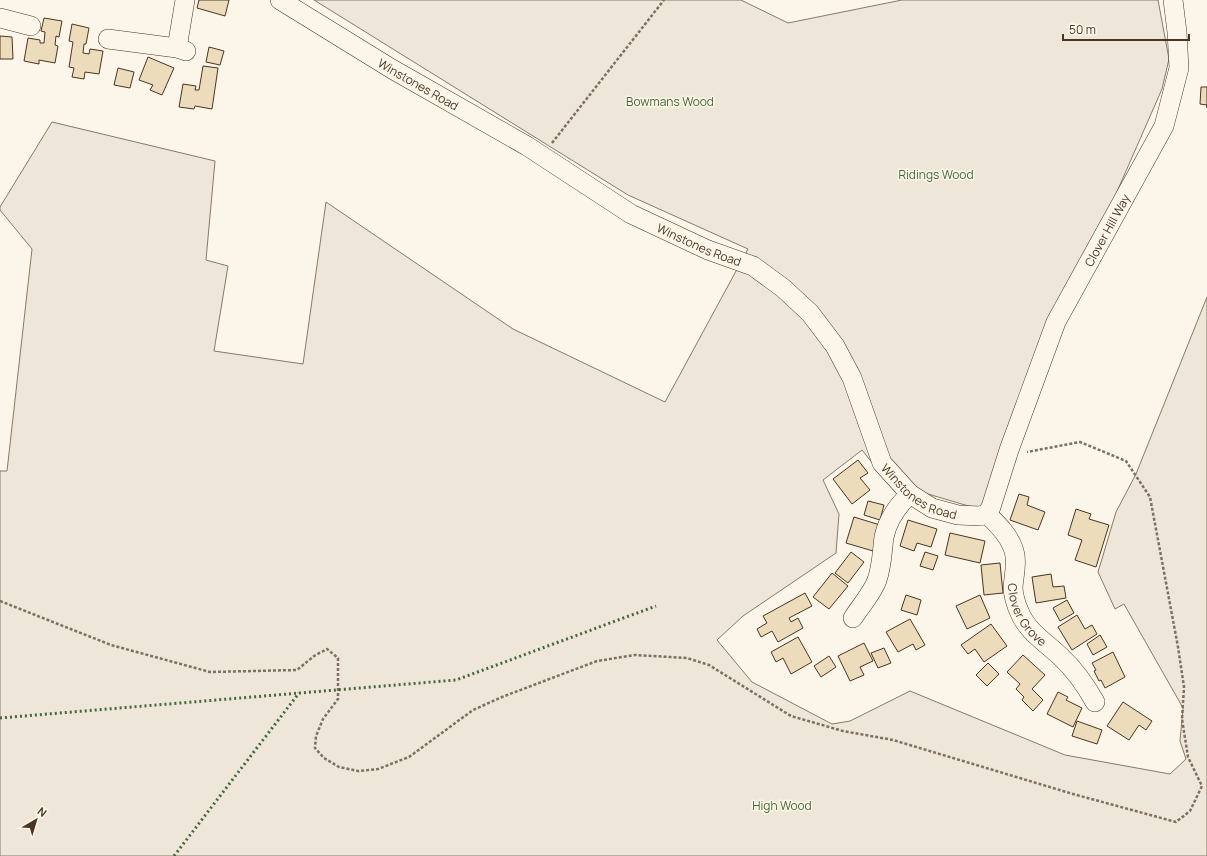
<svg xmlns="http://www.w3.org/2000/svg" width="1207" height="856" viewBox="0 0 1207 856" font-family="Manrope,sans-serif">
  <rect width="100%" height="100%" fill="#fbf6e9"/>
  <!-- green -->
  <path fill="#ede6d9" stroke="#887966" d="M314,0H741L788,23L902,0H1158L1169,59L1162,89L997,465L982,510L928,494L885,479L862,450L823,480L839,514L836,553L743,616L717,640L752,682L832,724L850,721L910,691L1065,755L1170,774L1186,759L1180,741L1183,708L1124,604L1115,609L1098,572L1116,512L1136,474L1207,297V856H0V471H7L32,249L0,210V207L52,122L215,161L206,260L228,266L214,351L303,364L326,202L513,329L665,402L748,249L628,195Z"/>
  <!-- building -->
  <g fill="#ecdcbc" stroke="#4a3520">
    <path d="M199,0H229L225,16L197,8Z"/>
    <path d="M44,18L62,21L59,37L56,36L55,45L58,46L55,63L39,60V64L24,61L28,38L40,40V43H44L45,32L41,31Z"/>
    <path d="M72,24L89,28L86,44H84L83,53L89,54L90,49L103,51L99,74L85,72L84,79L72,77L74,68L69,67L73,42L69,41Z"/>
    <path d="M0,36L12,37L13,59H0Z"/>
    <path d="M209,47L224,51L220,65L206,62Z"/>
    <path d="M148,57L174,68L162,95L150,90L153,85L139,80Z"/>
    <path d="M203,66L218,68L212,109L195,106L194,109L179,107L183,84L196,86L195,90H199Z"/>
    <path d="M118,68L134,72L130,88L114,85Z"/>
    <path d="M1201,87H1207V108V105L1200,104Z"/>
    <path d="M858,460L868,473L860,478L870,490L852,504L833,479Z"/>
    <path d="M1019,494L1029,497L1027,505L1045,512L1038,530L1010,520Z"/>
    <path d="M868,501L884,505L880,520L864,515Z"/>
    <path d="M1076,509L1091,514L1089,519L1109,525L1096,567L1075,560L1082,540L1068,535Z"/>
    <path d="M854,517L880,525L873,551L846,543Z"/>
    <path d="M908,520L937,529L931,547L917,543L914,551L900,546Z"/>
    <path d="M950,533L985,541L980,563L945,555Z"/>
    <path d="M851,552L864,562L848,583L835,573Z"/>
    <path d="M925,552L938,556L933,570L920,566Z"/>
    <path d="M1000,563L1003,593L984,595L981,565Z"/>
    <path d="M832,573L848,586L829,609L813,597Z"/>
    <path d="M1051,574L1053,587L1064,586L1066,598L1036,603L1032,577Z"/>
    <path d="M805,593L812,606L789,618L791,622L798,618L803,628L778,642L772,631L761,637L757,629L767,623L763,616Z"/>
    <path d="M906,595L921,600L917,615L901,610Z"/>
    <path d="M980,595L990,618L967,629L956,606Z"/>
    <path d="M1067,600L1074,613L1060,621L1053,608Z"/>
    <path d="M1077,615L1085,629L1092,625L1097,634L1072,650L1058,627Z"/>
    <path d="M910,619L925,645L916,650L913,644L898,652L886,632Z"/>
    <path d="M991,624L1007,646L984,662L975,649L968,654L961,645Z"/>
    <path d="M1100,635L1107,647L1093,655L1087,644Z"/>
    <path d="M798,637L812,662L791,674L783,658L776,662L771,652Z"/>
    <path d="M864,643L873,661L860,667L864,675L850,681L838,656Z"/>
    <path d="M884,648L891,663L878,668L871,653Z"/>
    <path d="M1113,652L1125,677L1105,688L1101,680L1099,681L1094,671L1096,670L1092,663Z"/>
    <path d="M1023,655L1045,675L1032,689L1043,700L1033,711L1022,700L1024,697L1016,689L1020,684L1007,672Z"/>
    <path d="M829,656L836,667L821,677L814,666Z"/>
    <path d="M988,663L999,674L987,686L976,675Z"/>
    <path d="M1058,692L1068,697L1066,700L1082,708L1073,727L1047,714Z"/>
    <path d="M1123,702L1152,721L1146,730L1139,725L1129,740L1107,726Z"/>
    <path d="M1077,721L1102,730L1097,744L1072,736Z"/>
  </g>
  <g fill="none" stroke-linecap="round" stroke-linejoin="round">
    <!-- minor casing -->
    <g stroke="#4a3520" stroke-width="20">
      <g id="minor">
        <path id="s1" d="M280,0L392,69L527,146L631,214L708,250L753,266L783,288L810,313L835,346L852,378L882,463L910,494L932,508L958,515L980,516L987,514L991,507L1009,450L1056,322L1164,126L1179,68L1177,32L1173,0"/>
        <path d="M0,18L31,26"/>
        <path d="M108,39L177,48L186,51"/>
        <path d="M177,48L185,0"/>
        <path id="s2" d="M987,514C997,524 1008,534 1013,548C1018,560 1014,575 1013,587C1013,594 1016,605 1019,611C1027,632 1047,643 1062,658C1076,671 1086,686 1095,702"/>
        <path d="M853,618C860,607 873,592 877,580C882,566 882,552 884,537C888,519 897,506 910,494"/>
      </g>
    </g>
    <!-- path -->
    <g stroke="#7f6f5c" stroke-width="2.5" stroke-dasharray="3 2" stroke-linecap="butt">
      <path d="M552,143L664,0"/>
      <path d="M0,601L111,645L210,672L297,670L314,656L327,649L338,658V699L323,719L316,736L315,748L324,758L339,767L358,771L378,769L409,757L473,710L502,697L597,661L635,655L687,658L709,665L791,716L843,731L893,740L1073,794L1176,822L1190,811L1202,786L1188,757L1182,719L1184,687L1178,647L1150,497L1126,461L1080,442L1027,452"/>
    </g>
    <!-- minor -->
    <use href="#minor" stroke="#fbf6e9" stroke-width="19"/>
    <!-- hedge -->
    <g stroke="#436837" stroke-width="3" stroke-dasharray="2 3" stroke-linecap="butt">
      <path d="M0,718L456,680L656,606"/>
      <path d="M174,856L299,693"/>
    </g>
  </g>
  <g text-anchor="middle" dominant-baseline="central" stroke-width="3" stroke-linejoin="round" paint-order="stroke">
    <!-- street labels -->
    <g font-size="12" fill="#4a3520" stroke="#fbf6e9">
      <text stroke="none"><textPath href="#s1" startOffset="162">Winstones Road</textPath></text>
      <text stroke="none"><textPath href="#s1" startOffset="1219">Clover Hill Way</textPath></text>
      <text stroke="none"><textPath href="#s1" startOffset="486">Winstones Road</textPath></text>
      <text stroke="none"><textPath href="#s1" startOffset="834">Winstones Road</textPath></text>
      <text stroke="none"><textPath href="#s2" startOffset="114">Clover Grove</textPath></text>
    </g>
    <!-- park labels -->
    <g font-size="12" fill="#436837" stroke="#fbf6e9">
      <text x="670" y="101">Bowmans Wood</text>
      <text x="936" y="174">Ridings Wood</text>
      <text x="782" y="805">High Wood</text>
    </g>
  </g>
  <!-- north arrow -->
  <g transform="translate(36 820) rotate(38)" stroke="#fbf6e9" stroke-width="3" paint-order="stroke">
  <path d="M0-3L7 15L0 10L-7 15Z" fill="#4a3520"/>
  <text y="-6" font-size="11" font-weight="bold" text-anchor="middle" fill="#4a3520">N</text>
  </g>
  <!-- scale -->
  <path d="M1063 34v6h126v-6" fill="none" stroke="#4a3520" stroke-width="2"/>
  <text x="1069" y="34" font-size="12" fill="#4a3520" stroke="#fbf6e9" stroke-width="3" paint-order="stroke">50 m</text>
</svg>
